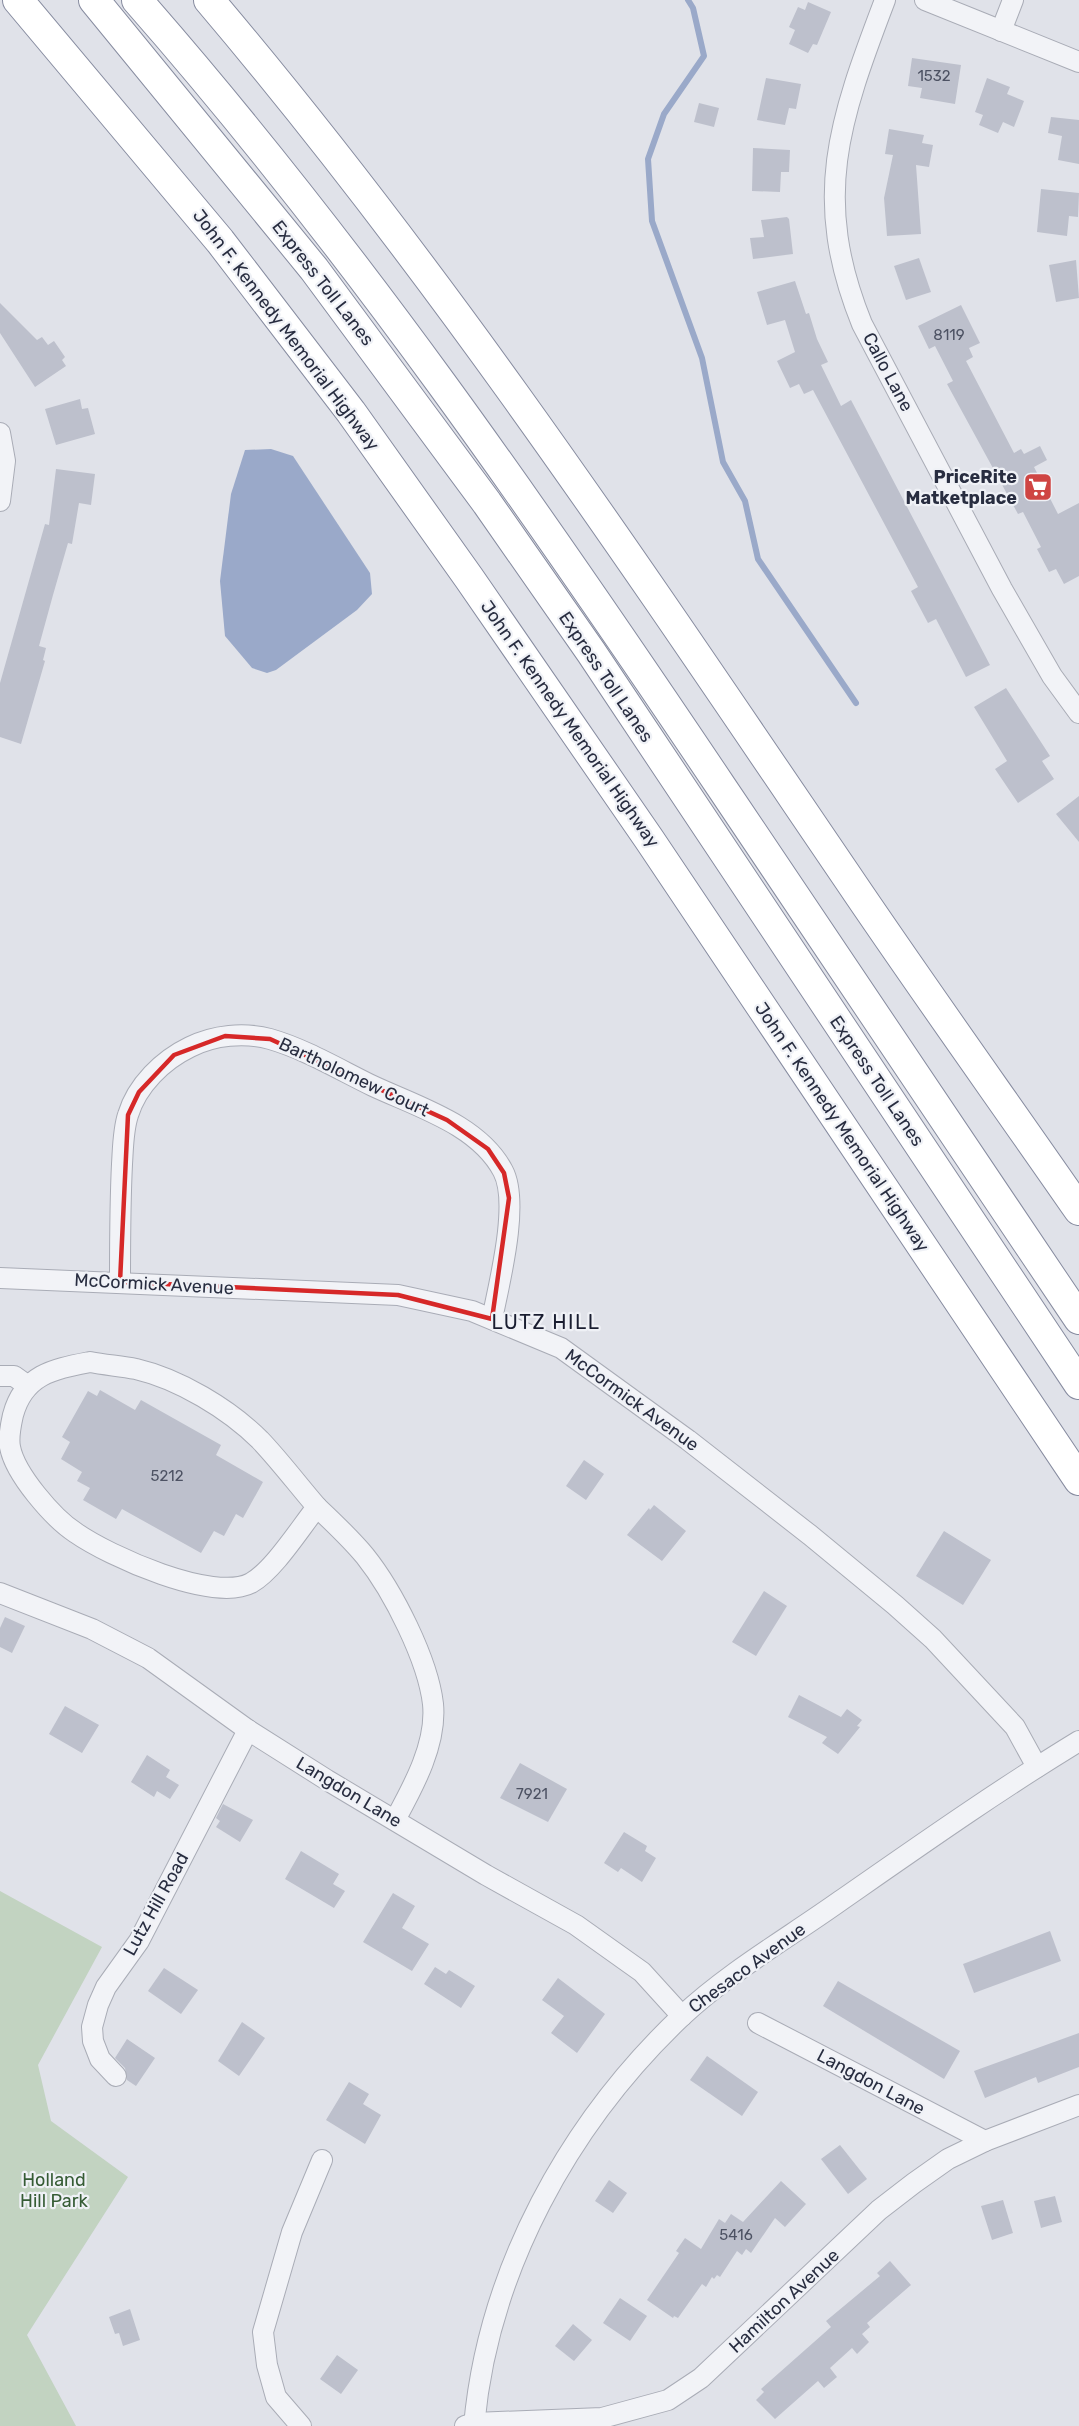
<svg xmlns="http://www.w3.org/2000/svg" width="1079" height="2426" viewBox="0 0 1079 2426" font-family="Rubik,sans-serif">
  <rect width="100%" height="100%" fill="#e0e2e9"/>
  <!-- green -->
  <path fill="#c2d3c1" d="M0,1891L102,1947L38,2065L51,2121L128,2177L27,2335L76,2426H0Z"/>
  <!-- water -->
  <path fill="#9aa9c9" d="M271,449L293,456L370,573L372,594L357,610L276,670L267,673L252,668L225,636L220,581L231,494L245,450Z"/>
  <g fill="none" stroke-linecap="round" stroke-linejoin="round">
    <!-- stream -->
    <path stroke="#9aa9c9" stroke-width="6" d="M688,0L693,8L704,56L664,114L648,159L652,221L702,358L723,462L745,501L758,559L856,703"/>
  </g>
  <!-- building -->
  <g fill="#bdc0cc">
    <path d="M808,2L831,12L817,45L813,44L808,53L789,44L795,30L789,27L798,7L805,10Z"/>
    <path d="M912,58L961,65L955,104L920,98L922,88L908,86Z"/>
    <path d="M766,78L801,84L796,109L789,108L785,125L757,120Z"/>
    <path d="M987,78L1010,87L1007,94L1024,101L1014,127L1003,122L998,133L979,125L983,115L975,112Z"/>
    <path d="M699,103L719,108L714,127L694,122Z"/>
    <path d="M1051,117L1079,120V164L1058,160L1062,136L1048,133Z"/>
    <path d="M889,129L924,135L922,143L933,145L929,167L916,165L921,234L887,236L884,198L893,155L885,154Z"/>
    <path d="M753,148L790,150L789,172H781L780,192L752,191Z"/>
    <path d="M1041,189L1079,193L1078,217L1069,216L1067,236L1037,232Z"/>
    <path d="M787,217L789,219L793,254L753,259L750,238L764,237L761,220Z"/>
    <path d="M919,258L931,292L906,300L894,266Z"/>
    <path d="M1076,260L1079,298L1056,302L1049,265Z"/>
    <path d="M795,281L806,314L809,313L817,339L828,362L821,365L841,406L851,400L990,665L966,677L936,619L928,623L911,591L918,587L813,390L804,394L799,384L790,388L777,361L795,352L785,320L767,325L757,292Z"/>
    <path d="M0,303L37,340L42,337L48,345L54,341L65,357L62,360L66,366L35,387L0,333Z"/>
    <path d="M961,305L980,343L969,348L973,357L966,361L1014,453L1021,449L1024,454L1040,446L1047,460L1034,467L1058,514L1079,503V576L1064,584L1056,569L1049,572L1037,549L1041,547L1023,512L1018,514L947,384L953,381L935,346L929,349L918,326Z"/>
    <path d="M80,399L82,409L88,408L95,434L56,445L45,409Z"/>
    <path d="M56,469L95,474L91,505L79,503L72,544L68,543L53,595L39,646L46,648L43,660L45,661L21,744L0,737V683L45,524L49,525Z"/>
    <path d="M1006,688L1050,756L1042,761L1054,779L1018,803L995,769L1007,761L974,707Z"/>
    <path d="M1079,796V842L1056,814Z"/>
    <path d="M100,1390L135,1410L141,1400L221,1445L216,1455L263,1482L243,1518L236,1514L224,1536L214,1531L201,1553L122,1509L116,1519L83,1500L90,1488L77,1481L82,1472L61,1459L70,1442L62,1437L88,1391L97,1396Z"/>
    <path d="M584,1460L604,1474L586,1500L566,1486Z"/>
    <path d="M654,1505L686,1531L662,1561L627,1535L649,1508L650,1510Z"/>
    <path d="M944,1531L991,1560L963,1605L916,1576Z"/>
    <path d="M764,1591L787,1606L756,1656L732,1642Z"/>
    <path d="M5,1617L25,1626L12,1653L0,1647V1628Z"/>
    <path d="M799,1695L841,1717L847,1709L862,1720L857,1726L860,1727L838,1754L822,1743L827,1737L788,1717Z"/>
    <path d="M65,1706L99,1725L82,1753L49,1734Z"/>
    <path d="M147,1755L170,1770L166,1777L179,1785L170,1799L157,1791L154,1797L131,1782Z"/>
    <path d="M520,1763L567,1789L548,1822L500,1798Z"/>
    <path d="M223,1804L253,1820L240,1842L216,1827L220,1821L216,1818Z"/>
    <path d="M624,1832L647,1846L645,1851L656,1858L642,1882L621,1868L618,1872L604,1863Z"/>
    <path d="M301,1851L339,1874L333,1884L345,1891L334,1908L285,1879Z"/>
    <path d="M393,1893L415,1906L402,1928L429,1944L412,1971L363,1942Z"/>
    <path d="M1050,1931L1061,1961L974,1993L963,1964Z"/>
    <path d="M435,1967L446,1974L449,1970L475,1986L461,2008L424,1984Z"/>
    <path d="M164,1968L198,1990L181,2014L148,1991Z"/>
    <path d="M558,1978L605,2014L577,2053L551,2033L564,2016L542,2000Z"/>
    <path d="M838,1981L960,2051L944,2079L823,2006Z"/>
    <path d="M242,2022L265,2038L239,2076L218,2061Z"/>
    <path d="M1079,2033V2067L1038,2083L1036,2077L985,2098L974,2071Z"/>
    <path d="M127,2039L155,2058L136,2086L127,2080L125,2068L115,2058Z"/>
    <path d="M707,2056L758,2092L742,2116L690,2080Z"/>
    <path d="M349,2082L369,2094L363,2104L381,2115L365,2144L326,2120Z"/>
    <path d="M840,2145L867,2179L848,2194L821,2159Z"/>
    <path d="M609,2180L627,2193L613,2213L595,2201Z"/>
    <path d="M781,2181L806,2204L785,2227L775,2218L751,2253L746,2249L742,2255L737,2251L720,2277L717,2275L714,2279L712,2277L706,2287L702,2284L678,2318L674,2316L673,2318L647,2300L679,2253L676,2251L685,2238L701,2249L719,2219L725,2223L731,2214L743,2222Z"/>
    <path d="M1055,2196L1062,2222L1041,2228L1034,2201Z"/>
    <path d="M1003,2200L1013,2233L992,2240L981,2206Z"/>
    <path d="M890,2261L911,2285L867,2323L870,2327L862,2334L869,2342L857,2354L852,2348L830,2368L837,2377L824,2388L818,2381L775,2419L756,2400L764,2392L761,2389L831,2327L826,2321L880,2276L877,2273Z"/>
    <path d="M620,2298L647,2316L630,2341L603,2323Z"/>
    <path d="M130,2309L140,2340L123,2346L119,2333L115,2334L109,2317Z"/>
    <path d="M573,2324L592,2340L574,2361L555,2346Z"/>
    <path d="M337,2355L358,2370L341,2394L320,2379Z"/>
  </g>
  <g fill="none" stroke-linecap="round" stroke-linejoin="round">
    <!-- minor casing -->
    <g stroke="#a9acb6" stroke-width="22">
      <g id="minor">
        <path d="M885,0C839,121 811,198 862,324L1002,589L1052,676L1079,713"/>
        <path d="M925,0L1079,62"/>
        <path d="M1001,31L1013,0"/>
        <path d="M0,433L5,461L0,501"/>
        <path d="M0,1278L398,1295L472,1311L561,1348L688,1440L810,1535L895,1605L933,1639L1015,1727L1037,1767"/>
        <path d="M120,1282C120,1243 120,1204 122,1164C123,1149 123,1130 128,1115C137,1085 163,1060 190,1047C214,1035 244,1032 270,1039C305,1049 340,1070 373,1086C418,1107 479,1125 503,1171C520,1203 499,1284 492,1319"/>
        <path d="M90,1362C105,1365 121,1366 136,1369C179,1379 229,1409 260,1440C280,1461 298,1485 317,1507C300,1528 274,1570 251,1583C213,1603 109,1556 76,1533C53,1518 15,1474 10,1447C8,1437 11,1424 13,1415C24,1374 54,1369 90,1362Z"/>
        <path d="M0,1376H14L28,1386"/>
        <path d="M317,1507C333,1522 351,1539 365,1556C393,1591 428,1660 433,1704C437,1744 413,1787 395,1820"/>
        <path d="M0,1593L92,1629L148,1658L248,1730L327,1780L486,1875L576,1925L642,1972L682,2016"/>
        <path d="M758,2023L985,2141"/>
        <path d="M116,2076L100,2059L93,2041L92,2027L98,2005L106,1987L139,1941L248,1730"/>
        <path d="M301,2426L276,2397L267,2365L263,2332L292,2232L322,2160"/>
        <path d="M465,2426L474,2423L602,2418L668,2400L701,2378L879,2210L914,2183L948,2159L985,2141L1079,2105"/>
        <path d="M474,2426C488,2270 569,2123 682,2016C729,1972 788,1938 840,1901C919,1846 997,1791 1079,1741"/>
      </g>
    </g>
    <!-- highway casing -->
    <g stroke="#878ca0" stroke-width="32">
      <g id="highway">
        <path d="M18,0L220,241L351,412L469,578L649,839L1079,1480"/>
        <path d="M94,0L314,269L487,503L591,652L1079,1384"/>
        <path d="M137,0C352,245 538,514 720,785C839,963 959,1141 1079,1319"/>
        <path d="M209,0C444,277 644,578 848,878C923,989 1002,1099 1079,1210"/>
      </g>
    </g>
    <!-- minor -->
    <use href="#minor" stroke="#f2f3f7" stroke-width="20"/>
    <!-- highway -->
    <use href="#highway" stroke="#fff" stroke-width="30"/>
  </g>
  <!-- marked area -->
  <path fill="none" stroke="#d62828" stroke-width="4.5" stroke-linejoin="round" d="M225,1036L270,1039L447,1120L488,1149L504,1173L509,1198L492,1319L398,1295L120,1282L128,1115L139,1092L174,1055Z"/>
  <!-- icons -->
  <defs>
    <g id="supermarket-square" transform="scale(1.5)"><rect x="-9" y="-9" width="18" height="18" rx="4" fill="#cf4543" stroke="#eff1f6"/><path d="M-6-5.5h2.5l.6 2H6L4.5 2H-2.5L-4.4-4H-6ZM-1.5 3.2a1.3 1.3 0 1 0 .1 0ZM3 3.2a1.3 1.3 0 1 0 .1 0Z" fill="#fff"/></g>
  </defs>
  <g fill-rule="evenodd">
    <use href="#supermarket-square" x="1038" y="487"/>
  </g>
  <g text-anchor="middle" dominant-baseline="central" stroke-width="4.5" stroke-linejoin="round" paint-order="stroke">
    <!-- number labels -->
    <g font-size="15" fill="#4d5263">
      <text x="934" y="76">1532</text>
      <text x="949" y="335">8119</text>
      <text x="167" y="1476">5212</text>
      <text x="532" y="1794">7921</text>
      <text x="736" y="2235">5416</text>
    </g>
    <!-- street labels -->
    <g font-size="18" fill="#282d40" stroke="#eff1f6">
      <text transform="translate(323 283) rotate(52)">Express Toll Lanes</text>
      <text transform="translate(286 330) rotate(53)">John F. Kennedy Memorial Highway</text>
      <text transform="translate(888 372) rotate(62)">Callo Lane</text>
      <text transform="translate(606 677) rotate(56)">Express Toll Lanes</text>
      <text transform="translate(570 724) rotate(55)">John F. Kennedy Memorial Highway</text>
      <text transform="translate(354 1077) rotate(25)">Bartholomew Court</text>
      <text transform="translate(877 1081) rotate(56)">Express Toll Lanes</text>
      <text transform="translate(842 1127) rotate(56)">John F. Kennedy Memorial Highway</text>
      <text transform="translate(154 1284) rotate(3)">McCormick Avenue</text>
      <text transform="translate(632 1400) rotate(36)">McCormick Avenue</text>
      <text transform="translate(349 1792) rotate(31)">Langdon Lane</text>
      <text transform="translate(156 1904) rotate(-61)">Lutz Hill Road</text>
      <text transform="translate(747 1968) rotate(-36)">Chesaco Avenue</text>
      <text transform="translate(871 2082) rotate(28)">Langdon Lane</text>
      <text transform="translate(784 2301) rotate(-43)">Hamilton Avenue</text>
    </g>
    <!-- poi labels -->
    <g font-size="18" font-weight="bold" fill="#282d40" stroke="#eff1f6" text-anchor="end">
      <text x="1017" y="477">PriceRite<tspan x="1017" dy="21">Matketplace</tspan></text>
    </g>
    <!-- park labels -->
    <g font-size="18" fill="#365c35" stroke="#eff1f6">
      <text x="54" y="2180">Holland<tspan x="54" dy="21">Hill Park</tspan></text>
    </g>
    <!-- neighbourhood labels -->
    <g font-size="20" letter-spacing="1.5" fill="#1a1e31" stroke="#eff1f6">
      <text x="546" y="1322">LUTZ HILL</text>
    </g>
  </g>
</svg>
